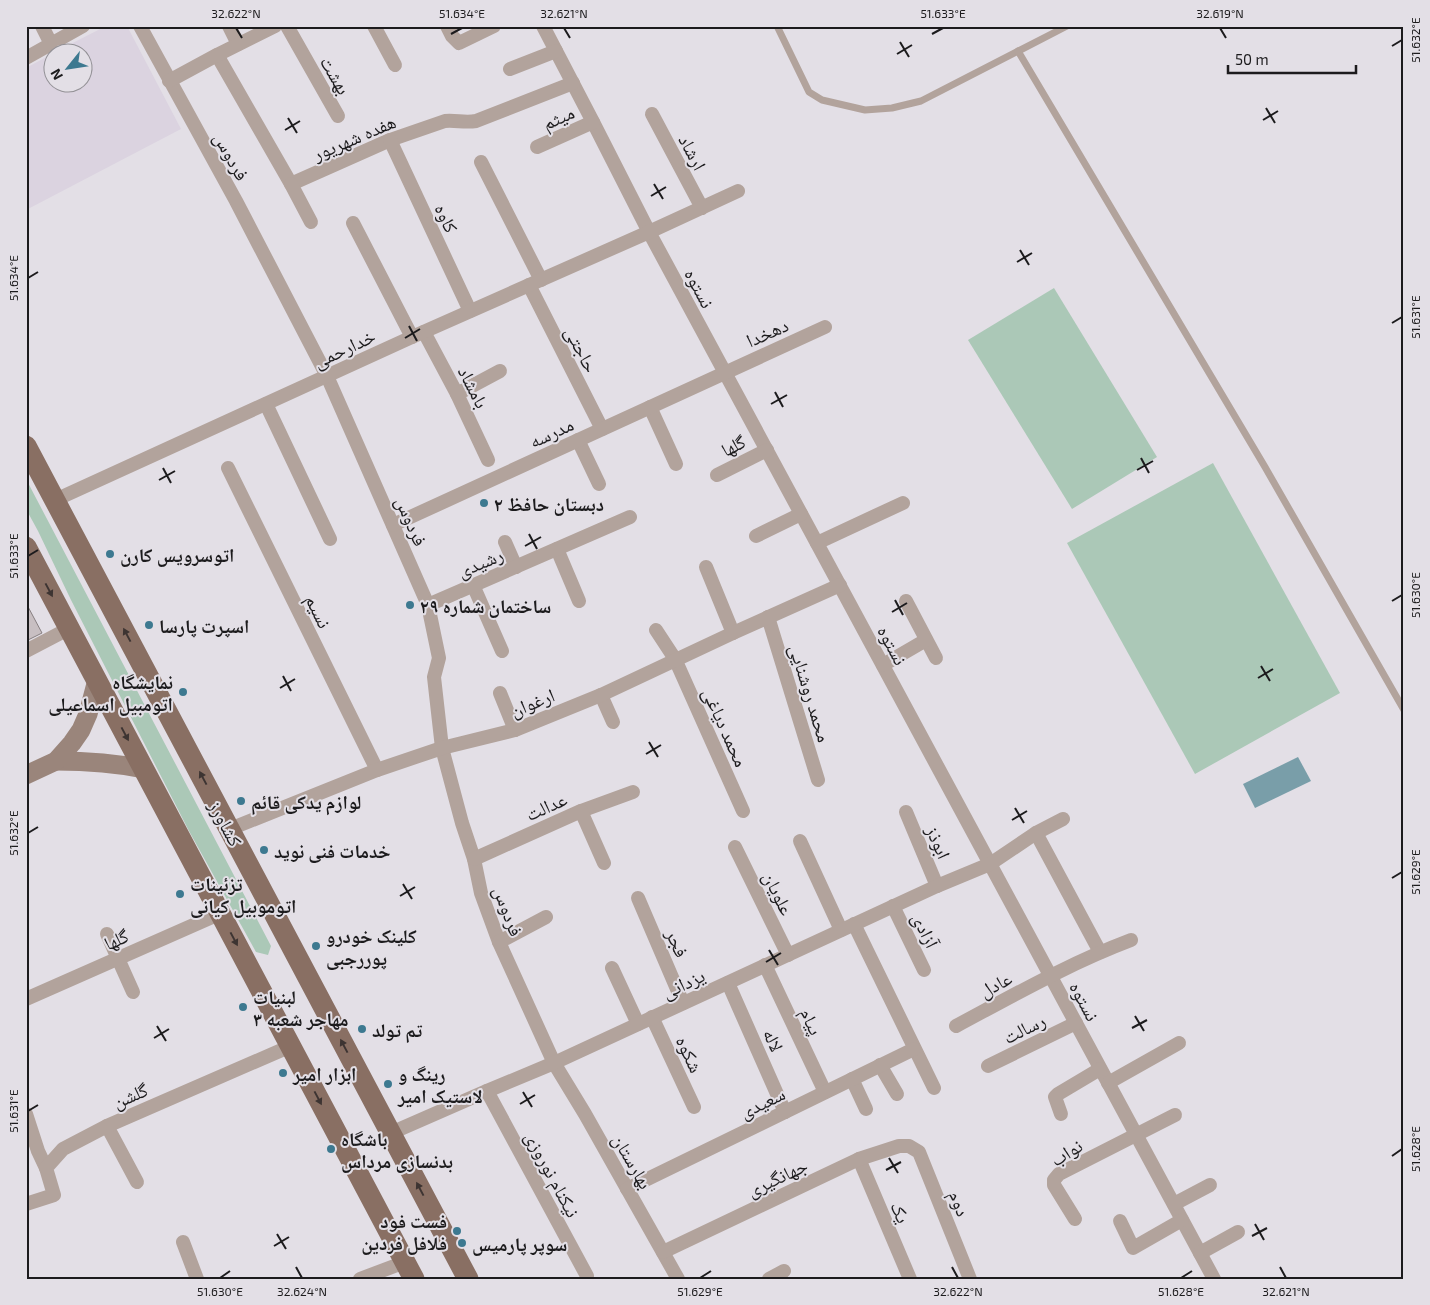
<svg xmlns="http://www.w3.org/2000/svg" width="1430" height="1305" viewBox="0 0 1430 1305" font-family="'Exo 2','Noto Naskh Arabic',sans-serif">
  <rect width="100%" height="100%" fill="#e3dfe6"/>
  <!-- built -->
  <path fill="#dbd3e0" d="M106,26H127L181,129L26,210V68L52,54V82H82V52H55Z"/>
  <!-- green -->
  <g fill="#abc8b7">
    <path d="M1054,288L1157,457L1072,509L968,340Z"/>
    <path d="M1213,463L1340,693L1195,774L1067,543Z"/>
    <path d="M26,479L271,946L268,955L256,952L189,831L71,600L38,531L26,509Z"/>
  </g>
  <!-- water -->
  <path fill="#799ea9" d="M1298,757L1311,781L1255,808L1243,784Z"/>
  <!-- building -->
  <path fill="#c8bfc2" stroke="#877f81" d="M26,603L42,633L26,641Z"/>
  <g fill="none" stroke-linecap="round" stroke-linejoin="round">
    <!-- lane -->
    <g stroke="#b2a39c" stroke-width="7">
      <path d="M777,26L809,92L822,100L865,110L892,108L921,101L1067,26"/>
      <path d="M1018,51L1265,467L1404,710"/>
    </g>
    <!-- street -->
    <g stroke="#b2a39c" stroke-width="14">
      <path d="M42,26L51,44"/>
      <path d="M140,26L236,201L327,376L428,605L439,658L434,677L442,748L462,823L474,859L481,893L499,942L554,1063L585,1114L678,1279"/>
      <path d="M229,26L238,44"/>
      <path d="M287,26L338,116"/>
      <path d="M374,26L395,65"/>
      <path d="M447,26L452,36L459,43L494,26"/>
      <path d="M543,26L593,122L649,232L1214,1279"/>
      <path d="M217,55L291,184L390,140L445,121C456,120 465,123 476,121L573,83"/>
      <path d="M26,58L83,26"/>
      <path d="M510,69L556,51"/>
      <path d="M169,81L217,55L275,26"/>
      <path d="M652,114L702,208"/>
      <path d="M390,140L470,311"/>
      <path d="M537,147L593,122"/>
      <path d="M481,162L541,280"/>
      <path d="M291,184L311,222"/>
      <path d="M353,223L412,337"/>
      <path d="M529,285L602,429"/>
      <path d="M424,332L457,394L488,460"/>
      <path d="M457,394L500,371"/>
      <path d="M266,404L330,539"/>
      <path d="M650,407L676,464"/>
      <path d="M578,440L599,484"/>
      <path d="M228,468L377,770"/>
      <path d="M717,475L767,450"/>
      <path d="M55,500L412,337L649,232L738,191"/>
      <path d="M393,525L825,327"/>
      <path d="M756,536L801,514"/>
      <path d="M505,542L516,567"/>
      <path d="M817,543L903,503"/>
      <path d="M557,549L579,601"/>
      <path d="M706,567L733,633"/>
      <path d="M473,585L502,651"/>
      <path d="M906,601L936,658"/>
      <path d="M428,605L630,517"/>
      <path d="M768,617L818,780"/>
      <path d="M656,630L675,659L743,811"/>
      <path d="M26,651L70,628"/>
      <path d="M883,665L926,640"/>
      <path d="M500,693L515,730"/>
      <path d="M601,695L613,722"/>
      <path d="M581,811L633,792"/>
      <path d="M906,812L937,886"/>
      <path d="M230,829L377,770L442,748L515,730L601,695L733,633L840,585"/>
      <path d="M1036,833L1100,952"/>
      <path d="M800,841L841,930"/>
      <path d="M735,847L788,955"/>
      <path d="M474,859L581,811L604,863"/>
      <path d="M638,898L683,1003"/>
      <path d="M893,906L924,970"/>
      <path d="M854,924L934,1088"/>
      <path d="M107,934L133,992"/>
      <path d="M499,942L546,917"/>
      <path d="M765,965L825,1092"/>
      <path d="M612,968L638,1024"/>
      <path d="M728,983L785,1112"/>
      <path d="M26,999L221,913"/>
      <path d="M652,1017L694,1107"/>
      <path d="M956,1026C1014,995 1070,963 1131,940"/>
      <path d="M880,1065L897,1094"/>
      <path d="M988,1066L1076,1023"/>
      <path d="M852,1079L866,1109"/>
      <path d="M1108,1083L1179,1043"/>
      <path d="M487,1091L587,1276"/>
      <path d="M26,1114L38,1151L46,1168"/>
      <path d="M1061,1114L1055,1097L1058,1094L1100,1069"/>
      <path d="M107,1126L137,1182"/>
      <path d="M391,1133L487,1091L554,1063L937,886L990,864L1036,833L1063,819"/>
      <path d="M859,1159L910,1279"/>
      <path d="M627,1189L914,1049"/>
      <path d="M26,1204L54,1195L46,1168L63,1149L107,1126L291,1046"/>
      <path d="M1174,1204L1210,1185"/>
      <path d="M1075,1219L1054,1185V1180L1059,1174L1175,1115"/>
      <path d="M1120,1221L1133,1248L1182,1220"/>
      <path d="M183,1242L197,1279"/>
      <path d="M663,1252L859,1159L899,1146H909L919,1152L970,1279"/>
      <path d="M1200,1253L1238,1232"/>
      <path d="M360,1279L405,1262"/>
      <path d="M769,1279L784,1271"/>
    </g>
    <!-- secondary -->
    <g stroke="#9a857b" stroke-width="19">
      <path d="M56,761C86,761 115,763 144,769"/>
      <path d="M26,775L56,761L72,743L81,730L88,714L97,680"/>
    </g>
    <!-- primary -->
    <g stroke="#896f63" stroke-width="21">
      <path d="M26,446L468,1279"/>
      <path d="M26,547L414,1279"/>
    </g>
  </g>
  <!-- one-way arrows -->
  <defs><path id="oneway-solid" d="M-6-.8H1V-3.2L6.5 0L1 3.2V.8H-6Z" transform="scale(1.25)"/></defs>
  <g fill="#3d3432">
    <use href="#oneway-solid" transform="translate(49 590) rotate(62)"/>
    <use href="#oneway-solid" transform="translate(127 635) rotate(-118)"/>
    <use href="#oneway-solid" transform="translate(125 734) rotate(62)"/>
    <use href="#oneway-solid" transform="translate(203 778) rotate(-118)"/>
    <use href="#oneway-solid" transform="translate(234 939) rotate(62)"/>
    <use href="#oneway-solid" transform="translate(344 1046) rotate(-118)"/>
    <use href="#oneway-solid" transform="translate(318 1098) rotate(62)"/>
    <use href="#oneway-solid" transform="translate(420 1189) rotate(-118)"/>
  </g>
  <!-- ticks -->
  <path fill="none" stroke="#1c1b1d" stroke-width="2" d="M236,28L242,38M564,28L570,38M1220,28L1226,38M451,34L462,28M932,34L943,28M900,42L909,57M1392,46L1402,40M897,54L912,45M1266,108L1275,123M288,118L297,133M1263,120L1278,111M285,130L300,121M654,184L663,199M651,196L666,187M1020,250L1029,265M1017,262L1032,253M28,278L38,272M1392,323L1402,317M409,326L417,341M405,338L420,329M775,392L783,407M771,404L787,395M1141,458L1149,473M163,468L171,483M1137,470L1153,461M159,480L175,471M529,534L537,549M525,546L541,537M28,556L38,550M895,600L903,615M1392,601L1402,595M892,612L907,603M1261,666L1270,681M283,676L291,691M1258,678L1273,669M280,688L295,679M649,742L658,757M646,754L661,745M1015,808L1024,823M1012,820L1027,811M28,833L38,827M1392,878L1402,872M403,884L412,899M400,896L415,887M769,950L778,965M766,962L781,953M1135,1016L1144,1031M157,1026L166,1041M1132,1028L1147,1020M154,1038L169,1029M523,1092L532,1107M520,1104L535,1095M28,1111L38,1105M1392,1156L1402,1149M889,1158L898,1173M886,1170L901,1162M1255,1224L1264,1240M277,1234L286,1249M1252,1236L1267,1228M274,1246L289,1237M296,1267L302,1278M952,1267L958,1278M1280,1267L1286,1278M220,1278L230,1271M700,1278L711,1271M1181,1278L1192,1271"/>
  <!-- markers -->
  <g fill="#3d7990" stroke="#e3dfe6" stroke-width="2">
    <circle cx="484" cy="503" r="5"/>
    <circle cx="110" cy="554" r="5"/>
    <circle cx="410" cy="605" r="5"/>
    <circle cx="149" cy="625" r="5"/>
    <circle cx="183" cy="692" r="5"/>
    <circle cx="241" cy="801" r="5"/>
    <circle cx="264" cy="850" r="5"/>
    <circle cx="180" cy="894" r="5"/>
    <circle cx="316" cy="946" r="5"/>
    <circle cx="243" cy="1007" r="5"/>
    <circle cx="362" cy="1029" r="5"/>
    <circle cx="283" cy="1073" r="5"/>
    <circle cx="388" cy="1084" r="5"/>
    <circle cx="331" cy="1149" r="5"/>
    <circle cx="457" cy="1231" r="5"/>
    <circle cx="462" cy="1243" r="5"/>
  </g>
  <g text-anchor="middle" dominant-baseline="central" stroke-width="4" stroke-linejoin="round" paint-order="stroke">
    <!-- street labels -->
    <g font-size="19" fill="#1c1b1d" stroke="#e3dfe6">
      <text transform="translate(336 75) rotate(60)">بهشت</text>
      <text transform="translate(558 117) rotate(-24)">میثم</text>
      <text transform="translate(354 137) rotate(-23)">هفده شهریور</text>
      <text transform="translate(693 152) rotate(62)">ارشاد</text>
      <text transform="translate(232 156) rotate(61)">فردوس</text>
      <text transform="translate(447 218) rotate(65)">کاوه</text>
      <text transform="translate(700 288) rotate(62)">نستوه</text>
      <text transform="translate(767 332) rotate(-24)">دهخدا</text>
      <text transform="translate(344 348) rotate(-25)">خدارحمی</text>
      <text transform="translate(582 349) rotate(63)">حاجتی</text>
      <text transform="translate(474 387) rotate(63)">بامشاد</text>
      <text transform="translate(551 432) rotate(-25)">مدرسه</text>
      <text transform="translate(733 445) rotate(-27)">گلها</text>
      <text transform="translate(412 521) rotate(67)">فردوس</text>
      <text transform="translate(480 562) rotate(-23)">رشیدی</text>
      <text transform="translate(319 611) rotate(64)">نسیم</text>
      <text transform="translate(893 645) rotate(62)">نستوه</text>
      <text transform="translate(811 693) rotate(73)">محمد روشنایی</text>
      <text transform="translate(532 702) rotate(-22)">ارغوان</text>
      <text transform="translate(726 727) rotate(66)">محمد دیاغی</text>
      <text transform="translate(546 806) rotate(-24)">عدالت</text>
      <text transform="translate(226 823) rotate(62)">کشاورز</text>
      <text transform="translate(939 842) rotate(67)">ابوذز</text>
      <text transform="translate(779 893) rotate(64)">علویان</text>
      <text transform="translate(509 911) rotate(70)">فردوس</text>
      <text transform="translate(926 930) rotate(64)">آزادی</text>
      <text transform="translate(116 939) rotate(-24)">گلها</text>
      <text transform="translate(678 943) rotate(67)">فجر</text>
      <text transform="translate(683 983) rotate(-25)">یزدانی</text>
      <text transform="translate(995 984) rotate(-28)">عادل</text>
      <text transform="translate(1085 1001) rotate(62)">نستوه</text>
      <text transform="translate(812 1021) rotate(65)">پیام</text>
      <text transform="translate(1024 1028) rotate(-26)">رسالت</text>
      <text transform="translate(774 1040) rotate(66)">لاله</text>
      <text transform="translate(690 1054) rotate(65)">شکوه</text>
      <text transform="translate(130 1095) rotate(-23)">گلشن</text>
      <text transform="translate(762 1102) rotate(-26)">سعیدی</text>
      <text transform="translate(1066 1152) rotate(-32)">نواب</text>
      <text transform="translate(633 1161) rotate(60)">بهارستان</text>
      <text transform="translate(553 1174) rotate(62)">نیکنام نوروزی</text>
      <text transform="translate(777 1177) rotate(-25)">جهانگیری</text>
      <text transform="translate(960 1203) rotate(68)">دوم</text>
      <text transform="translate(901 1212) rotate(67)">یک</text>
    </g>
    <!-- poi labels -->
    <g font-size="19" font-weight="bold" fill="#1c1b1d" stroke="#e3dfe6" text-anchor="start">
      <text x="494" y="503">دبستان حافظ ۲</text>
      <text x="120" y="554">اتوسرویس کارن</text>
      <text x="420" y="605">ساختمان شماره ۲۹</text>
      <text x="159" y="625">اسپرت پارسا</text>
      <text x="173" y="681" text-anchor="end">نمایشگاه<tspan x="173" dy="22">اتومبیل اسماعیلی</tspan></text>
      <text x="251" y="801">لوازم یدکی قائم</text>
      <text x="274" y="850">خدمات فنی نوید</text>
      <text x="190" y="883">تزئینات<tspan x="190" dy="22">اتوموبیل کیانی</tspan></text>
      <text x="326" y="935">کلینک خودرو<tspan x="326" dy="22">پوررجبی</tspan></text>
      <text x="253" y="996">لبنیات<tspan x="253" dy="22">مهاجر شعبه ۳</tspan></text>
      <text x="372" y="1029">تم تولد</text>
      <text x="293" y="1073">ابزار امیر</text>
      <text x="398" y="1073">رینگ و<tspan x="398" dy="22">لاستیک امیر</tspan></text>
      <text x="341" y="1138">باشگاه<tspan x="341" dy="22">بدنسازی مرداس</tspan></text>
      <text x="447" y="1220" text-anchor="end">فست فود<tspan x="447" dy="22">فلافل فردین</tspan></text>
      <text x="472" y="1243">سوپر پارمیس</text>
    </g>
  </g>
  <!-- border -->
  <rect width="1430" height="1305" fill="none" stroke="#e3dfe6" stroke-width="55"/>
  <!-- north arrow -->
  <g transform="translate(68 68) rotate(240)"><circle r="24" fill="#e3dfe6" stroke="#939196"/>
  <path d="M0-4L9 19L0 12L-9 19Z" fill="#3d7990"/>
  <text y="-8" font-size="14" font-weight="bold" text-anchor="middle" fill="#1c1b1d">N</text>
  </g>
  <!-- scale -->
  <path d="M1228 65v8h128v-8" fill="none" stroke="#1c1b1d" stroke-width="2.5"/>
  <text x="1235" y="65" font-size="15" fill="#1c1b1d" stroke="#e3dfe6" stroke-width="4" paint-order="stroke">50 m</text>
  <rect x="28" y="28" width="1374" height="1250" fill="none" stroke="#1c1b1d" stroke-width="2"/>
  <g font-size="12" text-anchor="middle" fill="#1c1b1d">
    <text x="236" y="18">32.622°N</text>
    <text x="462" y="18">51.634°E</text>
    <text x="564" y="18">32.621°N</text>
    <text x="943" y="18">51.633°E</text>
    <text x="1220" y="18">32.619°N</text>
    <text transform="translate(1416 40) rotate(-90)" y="4">51.632°E</text>
    <text transform="translate(14 278) rotate(-90)" y="4">51.634°E</text>
    <text transform="translate(1416 317) rotate(-90)" y="4">51.631°E</text>
    <text transform="translate(14 556) rotate(-90)" y="4">51.633°E</text>
    <text transform="translate(1416 595) rotate(-90)" y="4">51.630°E</text>
    <text transform="translate(14 833) rotate(-90)" y="4">51.632°E</text>
    <text transform="translate(1416 872) rotate(-90)" y="4">51.629°E</text>
    <text transform="translate(14 1111) rotate(-90)" y="4">51.631°E</text>
    <text transform="translate(1416 1149) rotate(-90)" y="4">51.628°E</text>
    <text x="220" y="1296">51.630°E</text>
    <text x="302" y="1296">32.624°N</text>
    <text x="700" y="1296">51.629°E</text>
    <text x="958" y="1296">32.622°N</text>
    <text x="1181" y="1296">51.628°E</text>
    <text x="1286" y="1296">32.621°N</text>
  </g>
</svg>
